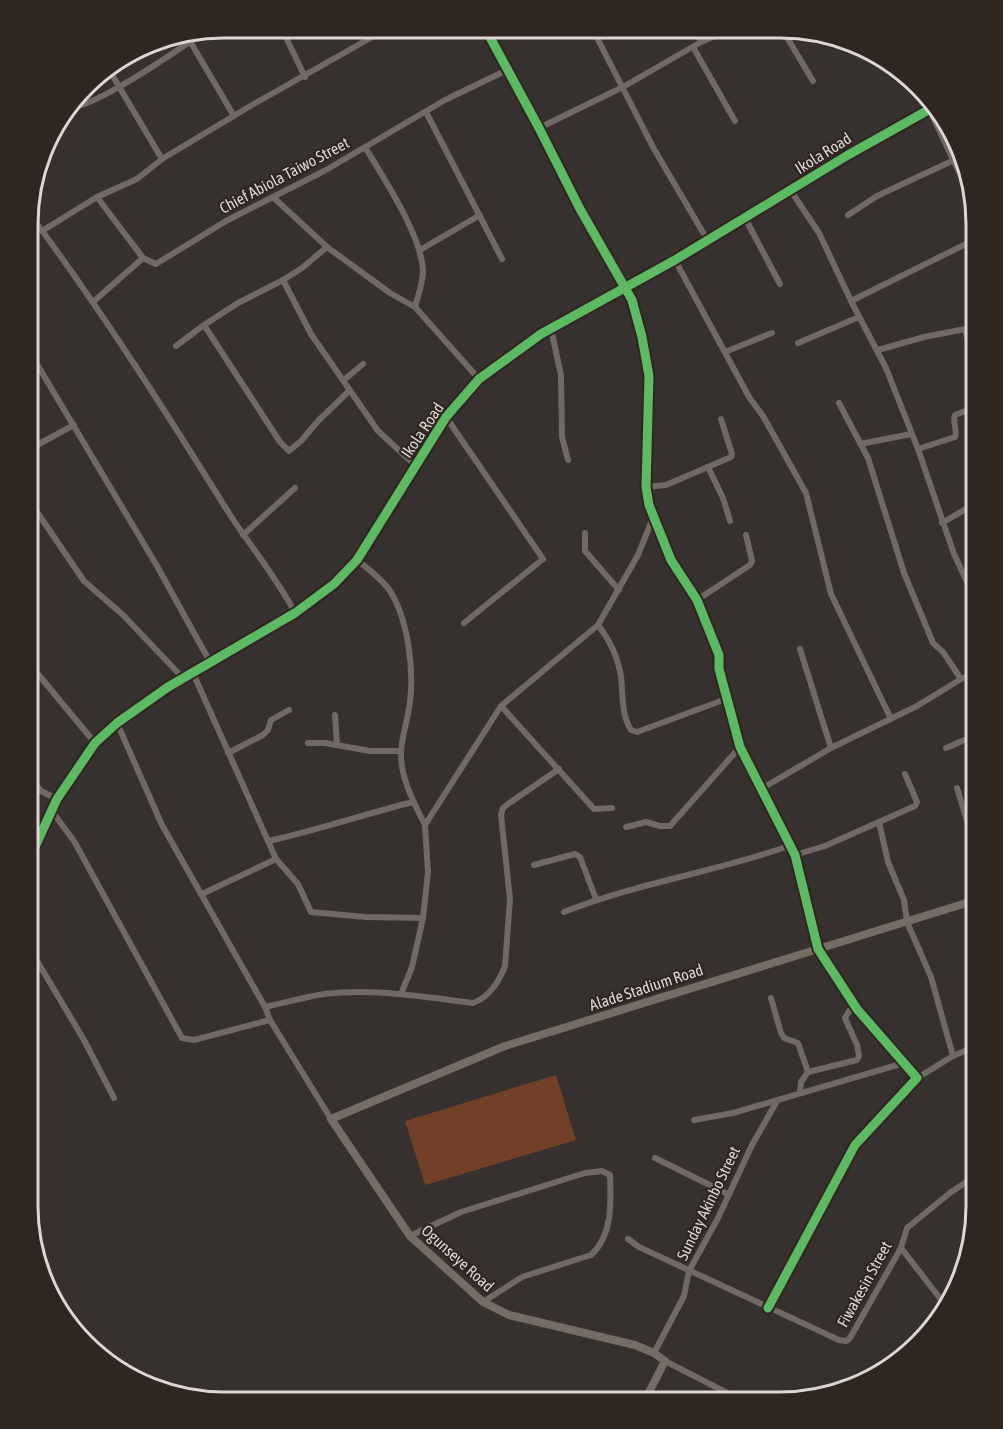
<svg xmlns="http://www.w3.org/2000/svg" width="1003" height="1429" viewBox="0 0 1003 1429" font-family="'Asap Condensed',sans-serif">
  <rect width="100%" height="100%" fill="#36302e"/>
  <!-- green -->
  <path fill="#724026" d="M556,1075L576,1140L425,1185L405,1121Z"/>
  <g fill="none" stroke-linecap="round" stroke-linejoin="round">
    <!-- street -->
    <g stroke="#726864" stroke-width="6">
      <path d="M281,27L305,77"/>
      <path d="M485,28L539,128L580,209L632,300L642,337L649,376L646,487L649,505L671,560L697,600L719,655V669L740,747L795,855L818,949L857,1009L917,1078L855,1145L768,1308"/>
      <path d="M592,28L654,149L708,241"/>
      <path d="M694,28L701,42"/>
      <path d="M782,29L813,81"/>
      <path d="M191,43L234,116"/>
      <path d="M693,47L735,121"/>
      <path d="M108,68L162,159"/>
      <path d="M67,108C92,110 184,46 207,30"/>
      <path d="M929,109L969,193"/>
      <path d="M426,112L502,259"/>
      <path d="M539,128L623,87L701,42L731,29"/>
      <path d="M365,147C383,177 422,236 423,271C423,282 418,296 415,307"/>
      <path d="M791,191L819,233L851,301L886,368L918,449L954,554L976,601"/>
      <path d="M97,197L143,258L156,264L226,221L326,170L445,100L507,70"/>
      <path d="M273,197L327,247L390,293L415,307L479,379"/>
      <path d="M29,213C100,308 164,409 227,510C249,545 276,576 295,613"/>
      <path d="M848,215L877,196L952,161"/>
      <path d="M745,218L780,284"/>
      <path d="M42,231L97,197L137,179L162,159L252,105L381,32L394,28"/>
      <path d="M420,250L480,215"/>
      <path d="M675,260L749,397L763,416L806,493L831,594L891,719"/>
      <path d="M283,280L311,334L378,431L415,465"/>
      <path d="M851,301L976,239"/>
      <path d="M93,302L143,258"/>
      <path d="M204,325L280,442L289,451L301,441L318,421L350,390"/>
      <path d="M551,329L561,375L562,437L568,460"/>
      <path d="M965,330L976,365"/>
      <path d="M798,343L859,317"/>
      <path d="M176,346L204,325L238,303L283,280L302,268L327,247"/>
      <path d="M28,349L157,566L210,662"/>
      <path d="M878,350L924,337L976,327"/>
      <path d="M725,352L772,333"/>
      <path d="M344,380L363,364"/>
      <path d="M839,403L868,458L904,573L933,643L943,652L961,679"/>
      <path d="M446,417L543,559L464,623"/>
      <path d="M860,444L911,434"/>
      <path d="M918,449L955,437C958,430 952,423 955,415L976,407"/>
      <path d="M28,450L74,425"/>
      <path d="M708,467L723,498L730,521"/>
      <path d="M646,487L666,485L731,457L732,454L721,419"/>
      <path d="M37,512L84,581L123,615L183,678"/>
      <path d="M653,518L638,555L598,625C609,639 618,658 621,676C623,694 621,714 631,730L637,732L726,699"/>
      <path d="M942,523L976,503"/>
      <path d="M585,533V551L619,590"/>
      <path d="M243,535L295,488"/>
      <path d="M357,560C368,569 382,579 390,591C408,619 414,669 410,702C408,719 402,735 401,752C400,777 414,803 425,825"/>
      <path d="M697,600L750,565L752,561L746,535"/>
      <path d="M800,649L831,748"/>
      <path d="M28,662L95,743"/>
      <path d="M193,673L276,859L298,884L311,912L365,917L423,918"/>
      <path d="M501,706L594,809L612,808"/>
      <path d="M335,715L337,745"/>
      <path d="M117,723L162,825L265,1007L270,1020L331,1119"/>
      <path d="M308,743H325L370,751H401"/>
      <path d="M946,748L976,735"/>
      <path d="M228,753L263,735L268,730L271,720L289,710"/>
      <path d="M28,774L41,791L57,799"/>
      <path d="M957,788L976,851"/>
      <path d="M761,789L831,748L917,706L961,679L976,673"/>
      <path d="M51,810L74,841L182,1038L194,1040L270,1020"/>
      <path d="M879,822L888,862L904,900L907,922L931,977L953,1056"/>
      <path d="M626,827L646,822L660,826H670L740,747"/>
      <path d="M269,841C318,830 365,814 413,802"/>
      <path d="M795,855L825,846L915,806L917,802L905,774"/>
      <path d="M534,865L575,854L580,857L596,899"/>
      <path d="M202,894L276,859"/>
      <path d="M564,912C637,883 715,872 789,846"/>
      <path d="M27,944L84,1040L114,1098"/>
      <path d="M401,994L412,967L423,918L428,872L425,825L501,706L598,625"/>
      <path d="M771,998L781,1033L784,1038L798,1043L808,1072L801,1082L800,1093"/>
      <path d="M265,1007C285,1003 304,997 324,994C374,988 424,997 473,1003C489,997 499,982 505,966L510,899L501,815L503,808L508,804L559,769"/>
      <path d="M808,1072L857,1060L859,1056L857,1045L845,1018L849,1011L857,1009"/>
      <path d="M917,1078L953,1056L976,1046"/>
      <path d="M694,1120L733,1113L904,1063"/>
      <path d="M655,1158L728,1194"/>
      <path d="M410,1236L461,1212L585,1173L602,1171L610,1175C611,1202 613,1235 591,1255L522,1277L483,1302"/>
      <path d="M628,1239L639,1247L839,1340L846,1341L850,1338L901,1248L907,1228L951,1192L976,1176"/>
      <path d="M901,1248L946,1306"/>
      <path d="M654,1353L684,1296L689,1271L718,1218L752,1145L777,1101"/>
      <path d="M665,1361L745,1402"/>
    </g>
    <!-- secondary -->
    <g stroke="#766b65" stroke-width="8">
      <path d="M28,862L57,799L95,743L117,723L168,687L295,613L334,584L357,560L446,417L479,379L541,334L675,260L848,155L932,108"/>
      <path d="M644,1402L665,1361L654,1353L635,1345L509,1315L483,1302L410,1236L331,1119L505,1046L976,900"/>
    </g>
    <!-- cycleway casing -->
    <g stroke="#302520" stroke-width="13">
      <g id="cycleway">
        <path d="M485,28L539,128L580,209L632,300L642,337L649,376L646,487L649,505L671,560L697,600L719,655V669L740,747L795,855L818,949L857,1009L917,1078L855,1145L768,1308"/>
        <path d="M28,862L57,799L95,743L117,723L168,687L295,613L334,584L357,560L446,417L479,379L541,334L675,260L848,155L932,108"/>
      </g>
    </g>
    <!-- cycleway -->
    <use href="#cycleway" stroke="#5cba63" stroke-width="9"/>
  </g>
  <g text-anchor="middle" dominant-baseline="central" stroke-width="4.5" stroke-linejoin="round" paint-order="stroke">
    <!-- street labels -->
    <g font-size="16" fill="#ddd6d3" stroke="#302520">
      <text transform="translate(823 153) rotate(-32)">Ikola Road</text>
      <text transform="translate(284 175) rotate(-28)">Chief Abiola Taiwo Street</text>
      <text transform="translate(422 430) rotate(-56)">Ikola Road</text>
      <text transform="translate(646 987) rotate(-18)">Alade Stadium Road</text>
      <text transform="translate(708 1203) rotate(-64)">Sunday Akinbo Street</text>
      <text transform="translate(458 1258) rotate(42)">Ogunseye Road</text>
      <text transform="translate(864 1284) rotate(-61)">Fiwakesin Street</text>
    </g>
  </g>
  <!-- crop -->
  <path d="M0 0H1003V1429H0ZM224 38H780A186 186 0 0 1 966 224V1206A186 186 0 0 1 780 1392H224A186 186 0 0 1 38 1206V224A186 186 0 0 1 224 38Z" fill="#302520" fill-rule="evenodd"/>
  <path fill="none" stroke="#ddd6d3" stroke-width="3" d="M224 38H780A186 186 0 0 1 966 224V1206A186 186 0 0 1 780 1392H224A186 186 0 0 1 38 1206V224A186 186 0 0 1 224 38Z"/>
</svg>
